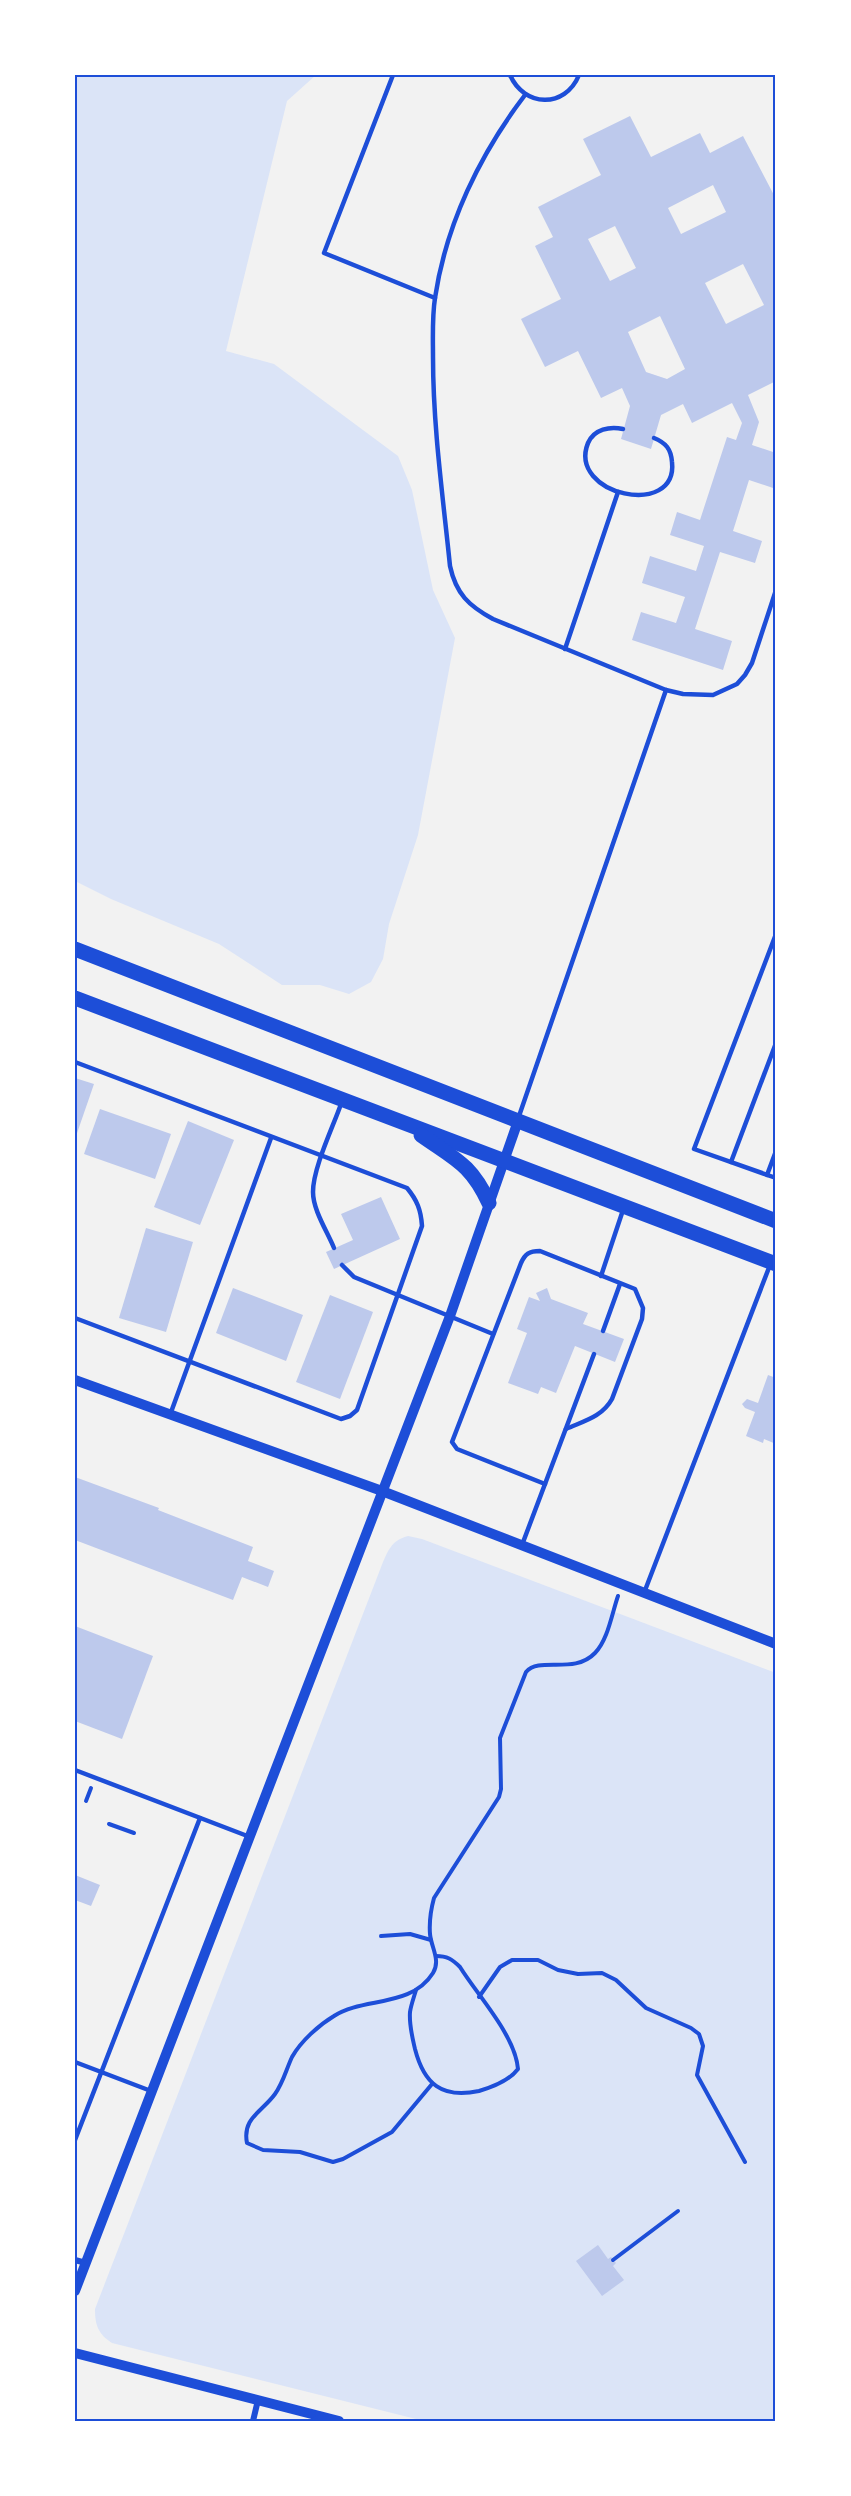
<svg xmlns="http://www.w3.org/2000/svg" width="851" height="2496" viewBox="0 0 851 2496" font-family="Commissioner,sans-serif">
  <rect width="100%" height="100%" fill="#f2f2f2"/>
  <!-- green -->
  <g fill="#dbe4f7">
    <path d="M75,75H316L287,101L226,351L274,364L398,456L412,490L433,590L455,638L418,835L389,924L383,959L371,982L349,994L320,985H282L219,944L111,899L75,881Z"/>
    <path d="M408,1536L422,1539L776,1673V2421H424L112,2343C98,2334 95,2325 95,2309L383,1562C389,1548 393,1540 408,1536Z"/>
  </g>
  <!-- building -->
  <g fill="#bdc9ec" fill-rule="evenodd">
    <path d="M630,116L651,157L700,133L710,153L743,136L776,199V381L748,395L759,422L752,445L776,453V489L749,480L733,531L762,541L755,563L720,552L695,629L732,641L723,670L632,640L641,612L676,623L685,597L642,583L650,556L696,571L704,546L670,535L677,512L700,520L727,437L736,440L742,423L732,403L692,423L683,404L661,415L651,449L621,439L630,406L622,388L601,398L578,351L545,367L521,319L561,299L535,246L553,237L538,207L601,175L583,139ZM713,185L726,212L681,234L668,208ZM615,226L636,268L610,281L588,239ZM743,264L764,305L726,324L705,283ZM660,316L685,369L667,379L646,372L628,332Z"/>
    <path d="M75,1078L94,1084L75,1139Z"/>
    <path d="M100,1109L171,1134L155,1179L84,1154Z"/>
    <path d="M188,1121L234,1140L200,1225L154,1207Z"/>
    <path d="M381,1197L400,1239L334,1269L326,1252L353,1240L341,1214Z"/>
    <path d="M146,1228L193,1242L166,1332L119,1318Z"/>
    <path d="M233,1288L303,1315L286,1361L216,1333Z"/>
    <path d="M547,1288L551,1299L588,1313L583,1324L624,1339L615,1362L575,1346L556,1393L541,1387L538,1394L508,1383L527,1333L517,1329L529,1297L540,1301L536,1293Z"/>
    <path d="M330,1295L373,1312L340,1399L296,1382Z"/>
    <path d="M768,1375L776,1378V1444L764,1439L763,1443L746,1436L755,1412L745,1408L742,1404L747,1399L758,1403Z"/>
    <path d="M75,1477L159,1508L158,1510L253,1547L248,1561L274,1571L268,1587L242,1577L233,1600L75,1540Z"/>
    <path d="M75,1626L153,1656L122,1739L75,1721Z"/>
    <path d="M75,1875L100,1885L91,1906L75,1900Z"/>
    <path d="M598,2245L608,2259L611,2257L616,2263L613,2266L624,2280L602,2296L576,2261Z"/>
  </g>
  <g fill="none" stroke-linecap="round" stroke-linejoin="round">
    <!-- path -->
    <g stroke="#1d4ed8" stroke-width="4">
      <path d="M86,1801L91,1788"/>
      <path d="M109,1824L134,1833"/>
      <path d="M381,1936L410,1934L431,1940"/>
      <path d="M416,1990C414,1997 411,2005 410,2012C409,2025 412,2036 415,2049C424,2084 442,2099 479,2091C493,2087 509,2081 518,2069C515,2035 478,1996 460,1967C452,1959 447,1956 436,1956"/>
      <path d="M479,1997L500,1967L512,1960H538L558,1970L578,1974L602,1973L616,1980L646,2008L691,2028L699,2034L703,2046L697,2075L745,2162"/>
      <path d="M432,2084L392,2132L343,2159L333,2162L300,2152L263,2150L247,2143C242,2118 262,2112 275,2094C283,2083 286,2070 292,2057C301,2041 319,2025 334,2016C363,1997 411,2008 433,1973C441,1960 431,1947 430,1934C429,1921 431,1909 434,1898L499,1797L501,1789L500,1738L526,1672C540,1656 574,1675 595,1653C608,1640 612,1613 618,1596"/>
      <path d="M613,2260L678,2211"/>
    </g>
    <!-- service -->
    <g stroke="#1d4ed8" stroke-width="4.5">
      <path d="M393,75L324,253L435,298"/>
      <path d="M510,75C524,107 565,109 579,75"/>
      <path d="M525,95C480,154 446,224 435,298C432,317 433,338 433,357C433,427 443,497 450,566C456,594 469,606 493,619L666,690L683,694L713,695L737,684L745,675L752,663L776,590"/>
      <path d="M623,429C610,426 594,429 588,443C567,495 678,519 672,462C671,449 666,443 654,438"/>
      <path d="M565,649L618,492"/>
      <path d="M776,934L694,1149L776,1178"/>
      <path d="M75,1062L407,1188C417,1200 421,1210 422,1226L357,1410L350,1416L341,1419L75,1318"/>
      <path d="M518,1119L666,690"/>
      <path d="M731,1162L776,1043"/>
      <path d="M767,1175L776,1151"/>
      <path d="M334,1248C327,1231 313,1210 313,1192C313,1168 333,1127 341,1104"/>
      <path d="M342,1265L354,1277L493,1334"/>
      <path d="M601,1276L623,1210"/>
      <path d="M603,1331L620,1284"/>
      <path d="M170,1415L271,1138"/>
      <path d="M545,1484L457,1449L452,1442L521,1263C525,1254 529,1251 540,1251L635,1289L643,1308L642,1319L612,1399C602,1417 584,1421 566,1429"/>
      <path d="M522,1545L594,1354"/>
      <path d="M644,1593L770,1265"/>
      <path d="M75,1770L250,1837"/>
      <path d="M75,2062L151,2091"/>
      <path d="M75,2140L200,1818"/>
    </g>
    <!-- minor -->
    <g stroke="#1d4ed8" stroke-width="6">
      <path d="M75,2260L86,2263"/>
      <path d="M253,2421L258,2400"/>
    </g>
    <!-- tertiary -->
    <g stroke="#1d4ed8" stroke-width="10">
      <path d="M75,1380L382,1491L776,1644"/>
      <path d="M75,2291L450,1316L518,1121"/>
      <path d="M75,2353L339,2421"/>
    </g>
    <!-- trunk -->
    <g stroke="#1d4ed8" stroke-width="15">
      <path d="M75,949L776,1221"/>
      <path d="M75,998L776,1264"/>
      <path d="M421,1135C455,1159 471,1164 489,1203"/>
    </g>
  </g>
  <!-- border -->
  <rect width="851" height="2496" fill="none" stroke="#ffffff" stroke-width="153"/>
  <rect x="76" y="76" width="698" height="2344" fill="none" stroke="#1d4ed8" stroke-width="2"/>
</svg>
